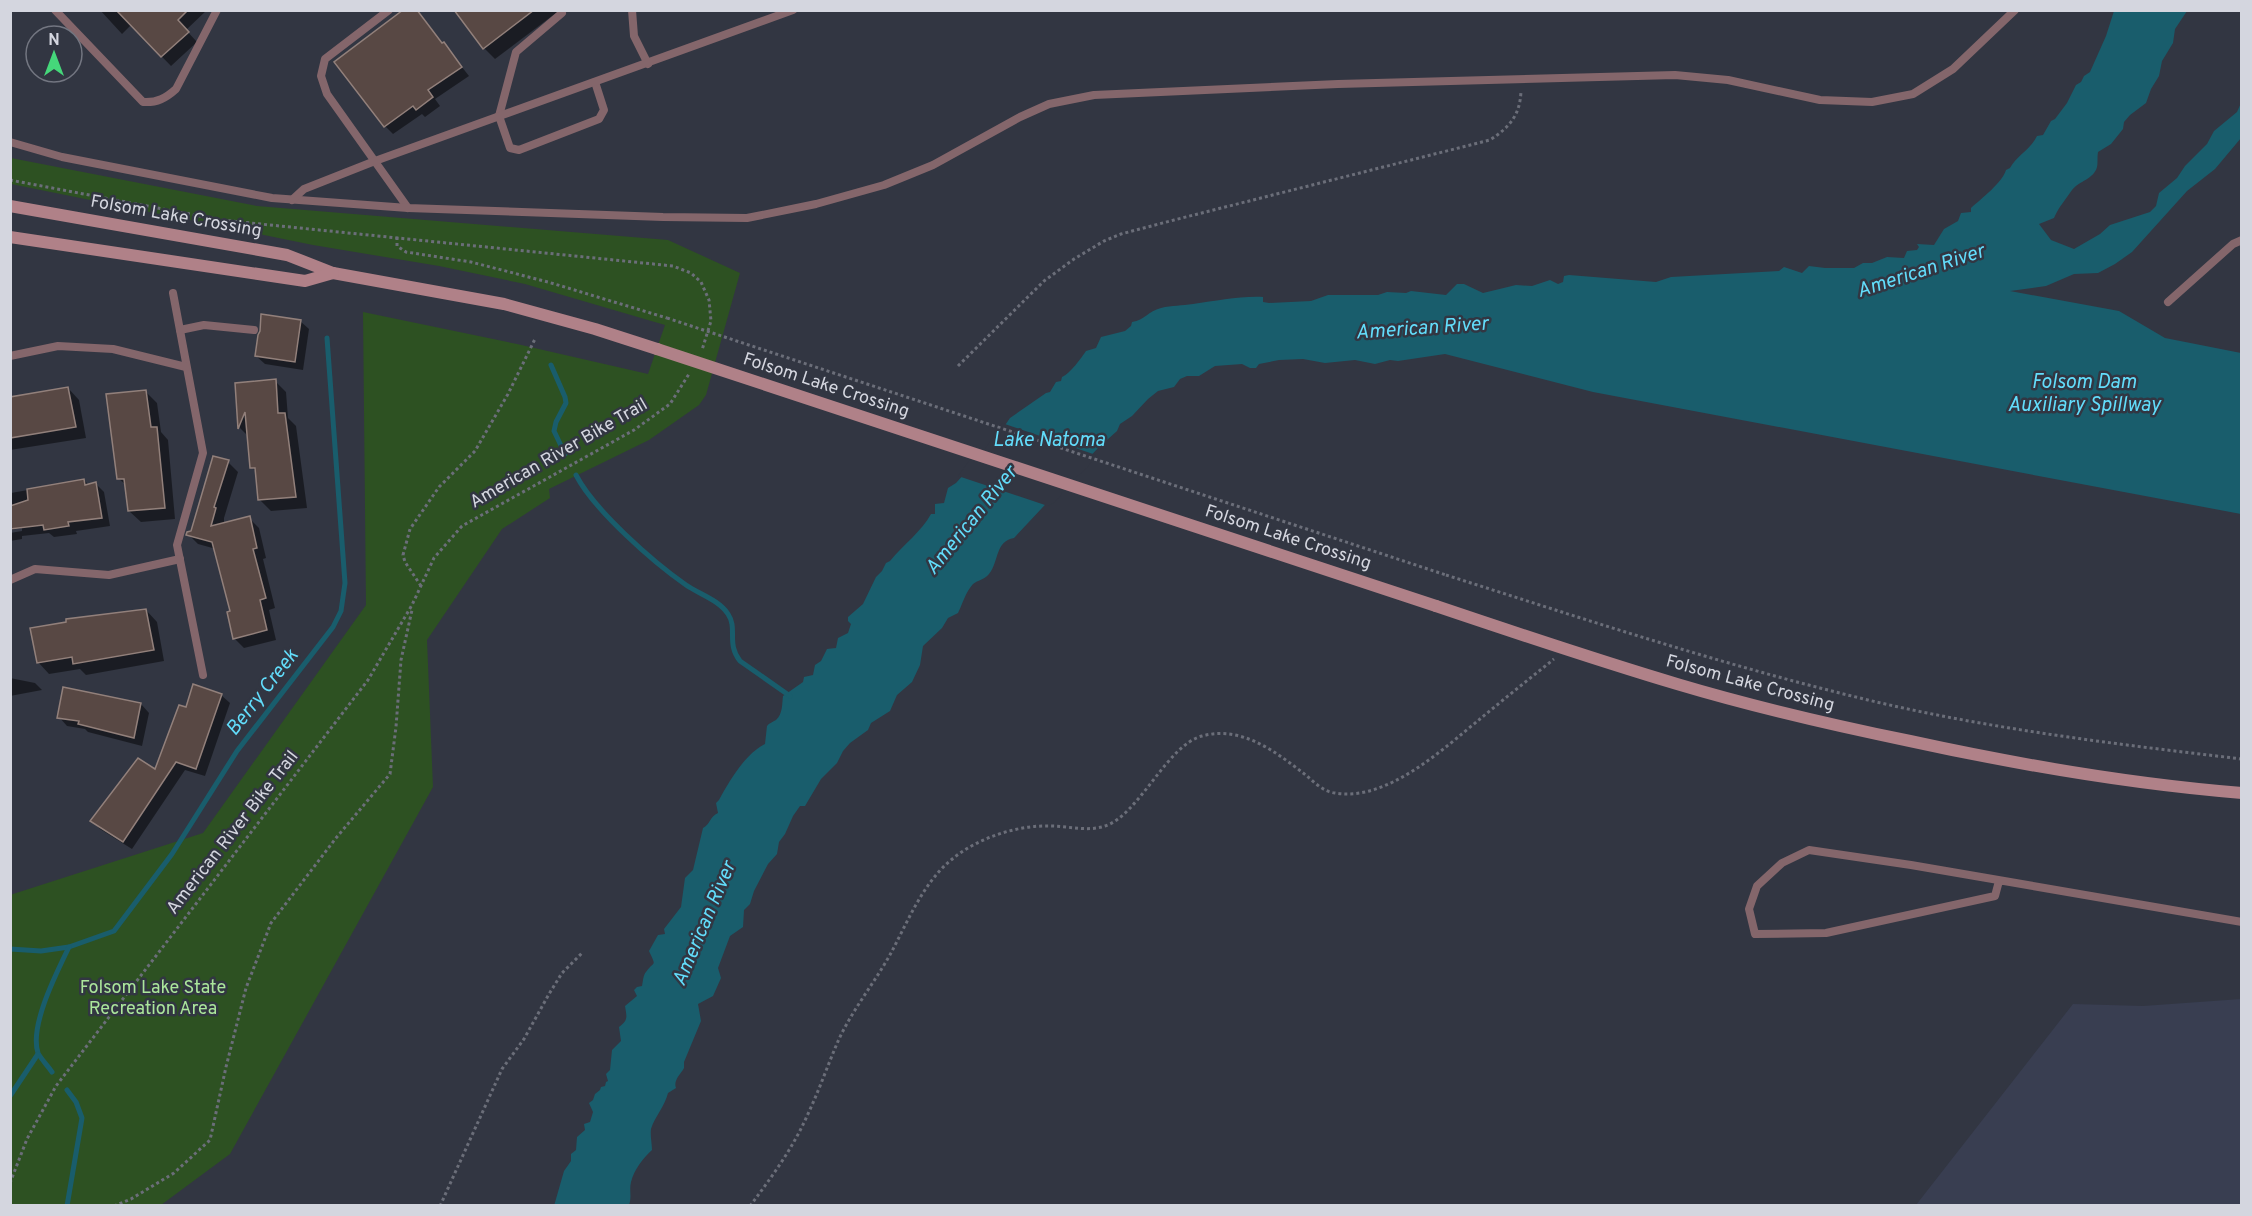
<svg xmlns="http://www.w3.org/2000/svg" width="2252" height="1216" viewBox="0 0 2252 1216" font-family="Overpass,sans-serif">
  <rect width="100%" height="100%" fill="#323642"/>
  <!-- built -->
  <path fill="#393e51" d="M2241,999V1205H1916L2073,1004L2143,1006Z"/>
  <!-- green -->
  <path fill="#2d5122" d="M11,158L257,206L668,240L740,273L706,395L699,405L649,440L549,489L550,498L502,529L427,640L433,787L230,1154L161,1205H11L10,895L203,833L366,605L363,312L517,344L648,374L665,325L525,284L439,266L313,245L11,184Z"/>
  <!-- water -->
  <path fill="#195d6c" d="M2114,11H2187L2175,29L2173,43L2162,61L2159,76L2151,89L2146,103L2130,115L2124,122L2123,129L2111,144L2098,152C2097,157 2098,163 2097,167C2094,179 2079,181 2072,190C2064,202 2060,205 2054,218L2039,224L2051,240L2074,249L2100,234L2110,225L2150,212L2156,206L2159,193L2177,178L2185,166L2207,144L2214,131L2237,112L2241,103V138L2215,169L2187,191L2132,252L2115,264L2098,273L2074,274L2046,286L2010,291L2119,311L2165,338L2241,353V514L1593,392L1445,354L1398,361L1390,360L1375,364L1355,360L1325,363L1303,359L1279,360L1259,364L1256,368H1250L1242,364L1215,366L1199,376H1187L1180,379L1174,387L1158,391L1148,399L1132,416L1120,424L1117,431L1098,448L1014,538C995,541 999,562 989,574C984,580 978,580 973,584C965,593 963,603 958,613L948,618L942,628L923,646L920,665L912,682L897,695L890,711L871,723L868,730L850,743L843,751L837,763L821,779L805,806H800L793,816L785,834L779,842L777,854L768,864L754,891L750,904L744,910L743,927L730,936L718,968L721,978L713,996L698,1004L701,1021L684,1062V1068C681,1074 673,1080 676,1088L668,1093C665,1106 654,1118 651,1129C650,1135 652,1144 652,1150C643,1158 634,1170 631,1182C629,1190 632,1197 629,1205L554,1206L564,1171L571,1161V1154L576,1150L577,1137L585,1130L584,1124L590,1122L593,1112L589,1103L593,1100L595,1094L600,1090L601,1087L605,1086L606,1082L608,1081L606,1074L610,1070L612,1050L621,1041L619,1027C628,1020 627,1018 625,1006L637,996L634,990L637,987L642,986C643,982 643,975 646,972C654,960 657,968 649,951L658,935L665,934L664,929L681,907L685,878L693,870L703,828C710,825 710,816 718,813L716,803L719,800C730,780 745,754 765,744L767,726C769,723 773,722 776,720C783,714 782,703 783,696L803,682L804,677L813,675L815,665L821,661L827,649L836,648L838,638L848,633L851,624L848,621V617L863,604L876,577L882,571L886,563L890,561C903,545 922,531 931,514H935V504L944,503L948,488L956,483L995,440L1010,418L1046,393L1050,392L1056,382L1061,381L1062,377C1070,374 1082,357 1086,351L1096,348L1101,337L1125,331L1131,326L1132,322C1145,320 1148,311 1161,308C1172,305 1182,306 1193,304C1217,301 1239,296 1263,297V302L1269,303L1311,301L1328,295H1378L1387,292L1406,293L1411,291L1446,295L1457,284H1464L1483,293L1516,285L1532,286L1550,280L1558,284L1563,282L1564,276L1569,275L1656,282L1671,277L1779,271L1784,267L1802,273L1809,266L1825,268H1854L1863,263H1872L1887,257L1904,258L1907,251L1917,250L1919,247L1917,244L1934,245L1944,229L1958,221L1961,213L1971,212V208C1982,198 2002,183 2006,170L2010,168C2016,156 2031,149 2037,136L2043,135L2051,121L2055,119L2067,103L2076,85L2081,82L2084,76L2090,72L2106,36Z"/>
  <!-- pier -->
  <path fill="#323642" d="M1002,423L1096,455L1087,468L1064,488L1061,495L1055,502L1048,506L958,476L969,461L985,449Z"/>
  <!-- shadow -->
  <g fill="#0007">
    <path d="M100,10H207L186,30L197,42L171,66L131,25L122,34Z"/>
    <path d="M456,10H560L495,59L484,48Z"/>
    <path d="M420,14L469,76L435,99L440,106L425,117L422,114L393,134L385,126Z"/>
    <path d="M300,321L309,329L303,370L265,364L256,356Z"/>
    <path d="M275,381L286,392L288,418L296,426L307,508L271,511L260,500L257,472L251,467L249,437L240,428L237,384Z"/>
    <path d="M68,388L79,400L86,438L10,450V398Z"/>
    <path d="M146,392L157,403L161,432L168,440L175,519L141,522L129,511L127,486L118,478Z"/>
    <path d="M228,462L238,472L224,518V525L249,518L259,528L266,558L263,559L275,608L269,610L276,640L244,648L234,638L232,612L216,549L198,544L188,534L192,532Z"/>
    <path d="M84,480L89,485L96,484L104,492L110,526L76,531L77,534L54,537L49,533L22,536V539L10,541V533L22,531V528L10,530V489L11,493Z"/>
    <path d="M146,610L157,622L164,661L86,675L80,669L49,674L38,662Z"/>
    <path d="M10,678L35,683L42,690L10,696Z"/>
    <path d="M65,689L141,704L149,713L142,746L88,732L85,729L67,726L59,717Z"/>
    <path d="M221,695L230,703L205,776L185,770L132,849L100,829L92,821L156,771Z"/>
  </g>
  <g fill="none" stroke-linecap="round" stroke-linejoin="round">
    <!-- stream -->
    <g stroke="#195d6c" stroke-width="5">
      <path d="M551,365L565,397L566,403L556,422L554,431L565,454"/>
      <path d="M576,475C594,510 653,562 686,585C699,594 719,600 728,614C738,629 726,643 740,661L790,696"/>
      <path d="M10,949L41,951L69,947L114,931L172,854L237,751L333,627L341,611L345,583L327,338"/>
      <path d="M52,1072C48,1066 41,1059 38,1053C29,1026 57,972 69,947"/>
      <path d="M10,1096L38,1054"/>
      <path d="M67,1206L82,1118L76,1102L67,1090"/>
    </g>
  </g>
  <!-- building -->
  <g fill="#584844" stroke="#92807b" stroke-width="1.5">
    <path d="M116,10H188L178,20L189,32L161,57Z"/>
    <path d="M403,10H417L442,43L444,42L462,67L428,90L433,97L416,110L413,106L384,127L334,62Z"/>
    <path d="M454,10H534L483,49Z"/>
    <path d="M261,314L301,320L295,362L255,356L258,335L260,331Z"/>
    <path d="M276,379L278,413H285L296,497L258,500L255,468H250L245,412L238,429L235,383Z"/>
    <path d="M68,387L76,427L10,438V397Z"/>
    <path d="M146,390L151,427H157L165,508L128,511L124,479H117L106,394Z"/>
    <path d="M213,456L229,460L214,507L216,508L211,526L250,516L257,548L253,549L266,598L260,600L267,630L233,639L227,612L230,611L212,542L186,535L187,532L191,531Z"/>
    <path d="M84,479L85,485L96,482L102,518L68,522L69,526L44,530L43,525L10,529V506L28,500L27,489Z"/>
    <path d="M146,609L154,650L73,664L72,657L37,663L30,628L66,622V619Z"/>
    <path d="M193,684L222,694L196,769L176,762L123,842L90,821L138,758L155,769L179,705L186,707Z"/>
    <path d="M63,687L141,703L134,738L78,724L79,721L57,718Z"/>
  </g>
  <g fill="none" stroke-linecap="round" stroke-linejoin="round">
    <!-- path -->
    <g stroke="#6b6e79" stroke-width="3" stroke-dasharray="3 3" stroke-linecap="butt">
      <path d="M10,180L221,220L673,266L691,273L701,282L709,300L711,321L702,350"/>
      <path d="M397,237V246L406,252L471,262L548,282L667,318"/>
      <path d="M958,366L1044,281L1074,259L1104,241L1121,234L1174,220L1490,140C1510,127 1520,115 1521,91"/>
      <path d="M1446,575C1584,619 1723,665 1864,699C1988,729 2115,744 2242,759"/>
      <path d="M421,586L405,562L403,555L410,529L439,487L475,451L508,394L535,339"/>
      <path d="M10,1183L27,1139L56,1086L368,680L412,605L434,558L462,526L634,430L670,404L689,374"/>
      <path d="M114,1206L131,1199L174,1173L210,1140L226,1067L246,988L271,923L336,838L390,774L396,727L401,660L412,610"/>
      <path d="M440,1206L502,1069L524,1039L549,994L562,973L583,952"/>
      <path d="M750,1206C771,1178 793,1148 807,1116C819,1091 828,1064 839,1039C853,1009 875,982 891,953C908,921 923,883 951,860C977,838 1017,825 1050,826C1069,826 1087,832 1105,826C1139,815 1167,745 1202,736C1243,725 1277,753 1307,776C1315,783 1324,792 1335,793C1387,802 1443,749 1480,719C1504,699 1529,679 1554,659"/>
    </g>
    <!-- lane -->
    <g stroke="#84666b" stroke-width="8">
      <path d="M55,10L143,102C157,103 166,98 176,89L217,10"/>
      <path d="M389,10L325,59L321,76L327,94L408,208"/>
      <path d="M632,10L634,36L648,64"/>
      <path d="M562,13L516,52L499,116L510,148L519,150L599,119L604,110L595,82"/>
      <path d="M10,142L62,157L272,198L408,208L663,217L747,218L816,204L884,185L933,165L1020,117L1049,104L1094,95L1338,84L1675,75L1728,80L1820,100L1872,102L1913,94L1953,69L2015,10"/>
      <path d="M292,200L304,189L375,161L793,10"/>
      <path d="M173,293L203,453L177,545L203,675"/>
      <path d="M2168,302L2233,244L2242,240"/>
      <path d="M180,330L204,325L254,330"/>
      <path d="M10,356L58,346L113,349L186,367"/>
      <path d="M10,580L35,569L109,575L180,559"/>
      <path d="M1999,881L1995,896L1826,933L1755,934L1749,909L1757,886L1782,863L1809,850L1911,865L2242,922"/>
    </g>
    <!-- secondary -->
    <g stroke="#b08188" stroke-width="12">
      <path d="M10,206L287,255L333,273L504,304L595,329L657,349"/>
      <path d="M10,237L305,281L333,273"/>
      <path d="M1436,606C1516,633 1596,660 1677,684C1754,707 1832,725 1910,741C2020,765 2130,784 2242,793"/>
    </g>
    <!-- path-bridge -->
    <path stroke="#6b6e79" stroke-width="3" stroke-dasharray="3 3" stroke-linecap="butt" d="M667,318L1446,575"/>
    <!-- secondary-bridge -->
    <path stroke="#b08188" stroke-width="12" d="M657,349L1436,606"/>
  </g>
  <g text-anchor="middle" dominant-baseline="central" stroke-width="5" stroke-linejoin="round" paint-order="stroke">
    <!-- street labels -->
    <g font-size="18" fill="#d4d6df" stroke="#323642">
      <text transform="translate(176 217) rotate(10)">Folsom Lake Crossing</text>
      <text transform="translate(826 386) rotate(18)">Folsom Lake Crossing</text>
      <text transform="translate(559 454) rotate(-30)">American River Bike Trail</text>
      <text transform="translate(1288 538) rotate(18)">Folsom Lake Crossing</text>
      <text transform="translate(1750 684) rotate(15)">Folsom Lake Crossing</text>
      <text transform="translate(233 833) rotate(-52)">American River Bike Trail</text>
    </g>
    <!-- park labels -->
    <g font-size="18" fill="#abe69b" stroke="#323642">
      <text x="153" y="988">Folsom Lake State<tspan x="153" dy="21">Recreation Area</tspan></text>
    </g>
    <!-- water labels -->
    <g font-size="20" font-style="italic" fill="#62ddfb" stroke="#323642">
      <text transform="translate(1921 272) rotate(-18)">American River</text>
      <text transform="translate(1422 329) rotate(-4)">American River</text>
      <text x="2084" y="383">Folsom Dam<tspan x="2084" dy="23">Auxiliary Spillway</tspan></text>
      <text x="1049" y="441">Lake Natoma</text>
      <text transform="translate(972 521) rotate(-51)">American River</text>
      <text transform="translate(263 693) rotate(-52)">Berry Creek</text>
      <text transform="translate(705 924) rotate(-67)">American River</text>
    </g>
  </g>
  <!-- border -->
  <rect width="2252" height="1216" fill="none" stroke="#d4d6df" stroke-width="24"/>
  <!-- north arrow -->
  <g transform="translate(54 54)"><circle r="28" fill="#323642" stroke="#737681" stroke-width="1.5"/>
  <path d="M0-4.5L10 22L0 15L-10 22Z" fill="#45d77a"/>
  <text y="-9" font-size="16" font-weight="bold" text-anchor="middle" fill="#d4d6df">N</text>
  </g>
</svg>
